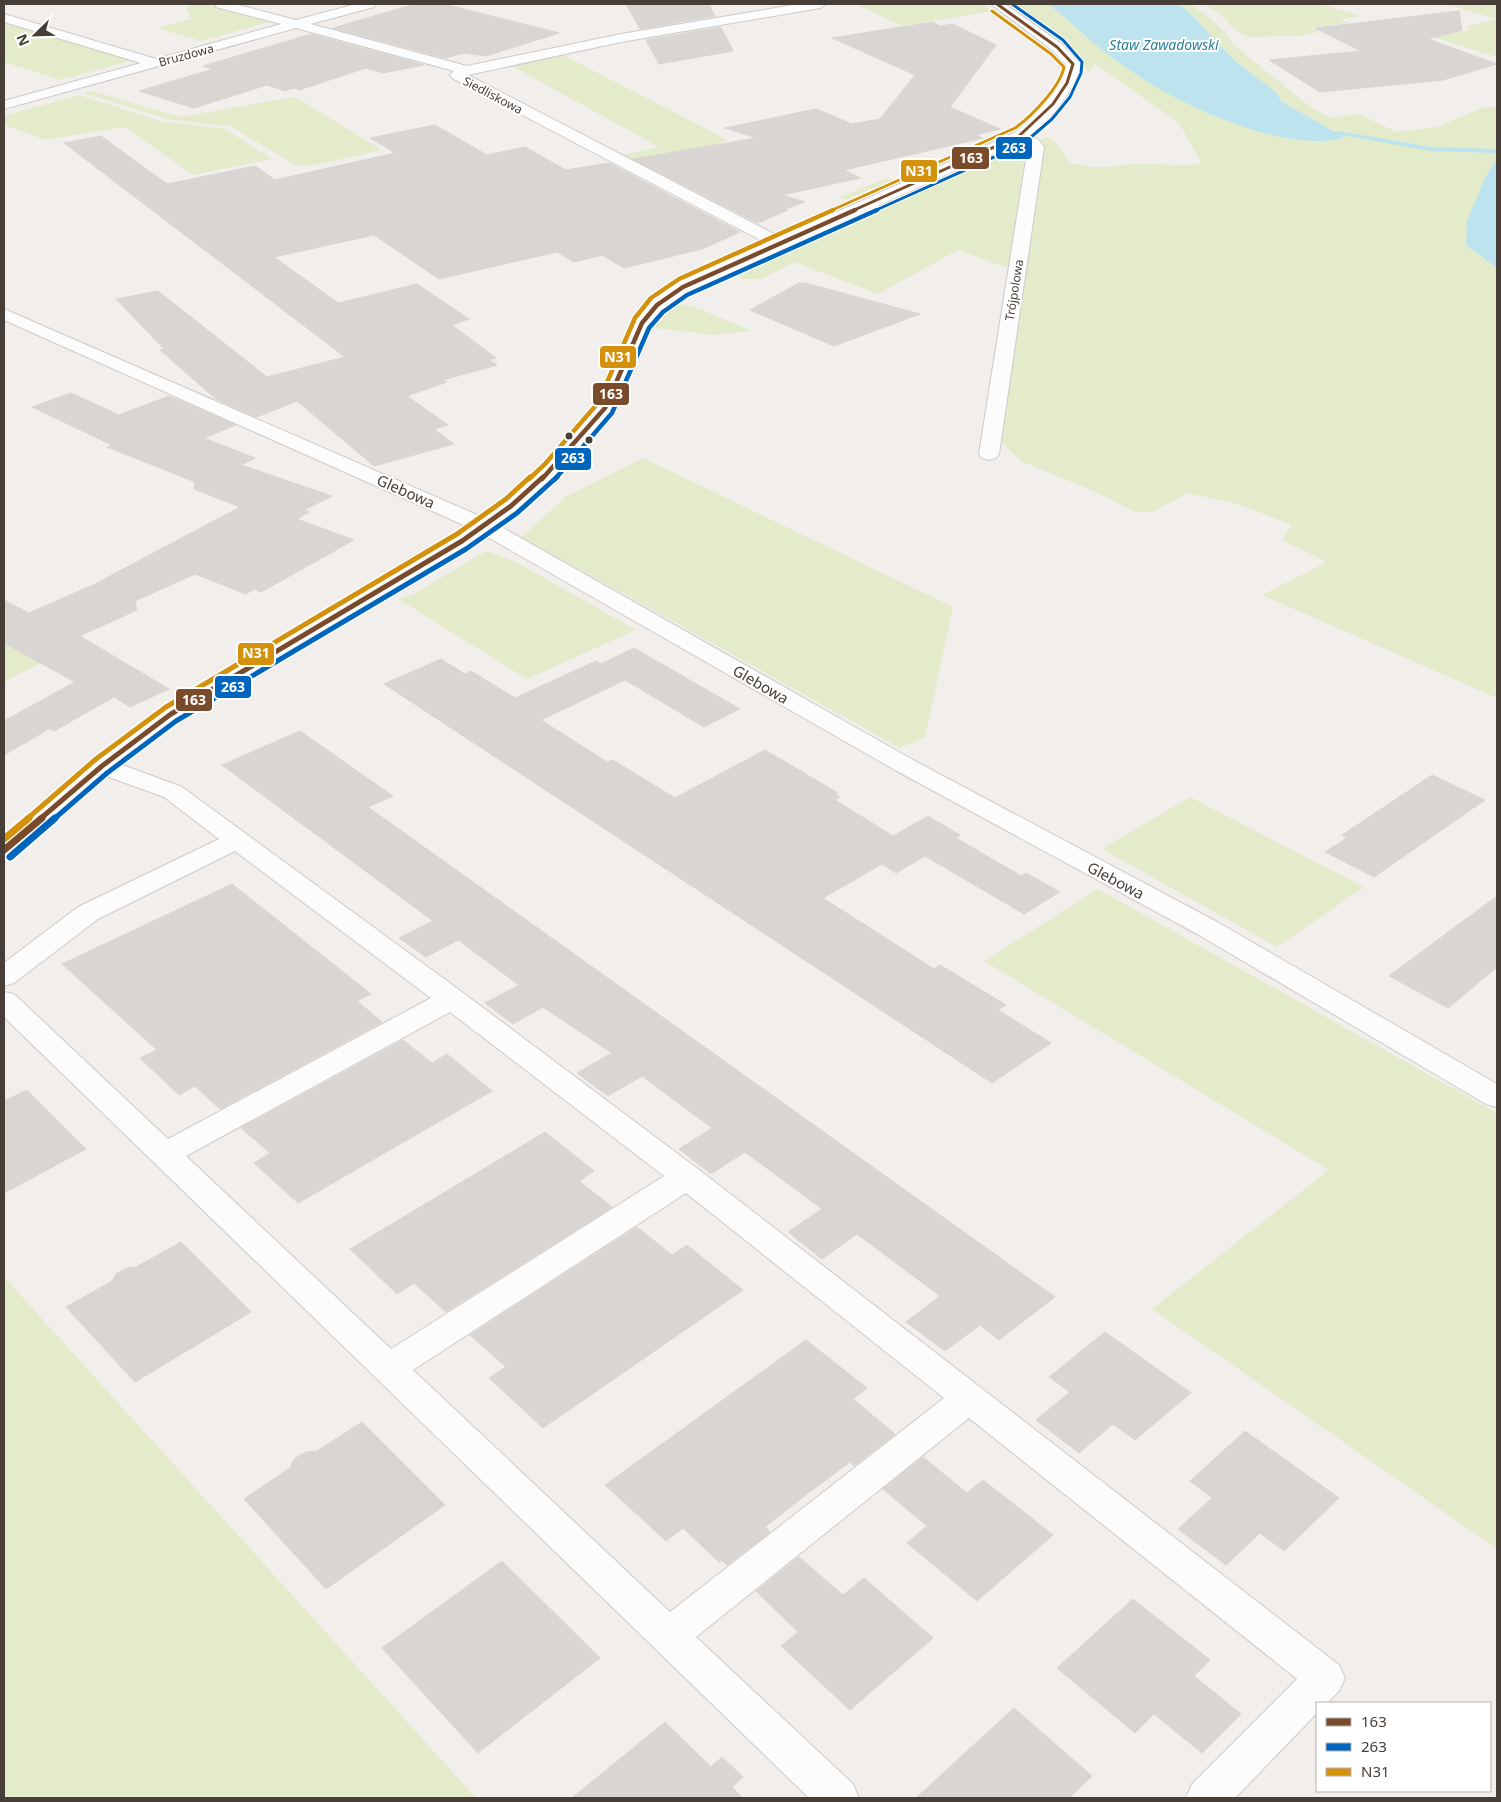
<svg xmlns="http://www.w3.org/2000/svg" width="1501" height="1802" viewBox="0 0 1501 1802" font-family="'Noto Sans',sans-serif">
  <rect width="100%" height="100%" fill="#f1eeeb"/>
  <!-- green -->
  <g fill="#e4ebcb">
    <path d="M195,4H211L272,21L202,41L156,28L191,19L186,7Z"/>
    <path d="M856,4H983L992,11L902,26Z"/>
    <path d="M1008,4H1047C1063,14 1076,28 1091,41C1104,52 1119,63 1134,73C1182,106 1286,154 1344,137L1281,101L1276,92L1235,61L1186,9L1177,4H1189L1202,12L1222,29L1234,45L1309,106L1330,118L1358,114L1397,132L1437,127L1484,107H1497V158L1486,176L1492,266L1497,268V698L1262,595L1327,562L1282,540L1292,525L1238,504L1187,493L1153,512H1135L1098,493L1021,461L1000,441L1041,140L1047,137L1054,141L1070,163C1100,170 1107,166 1135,164C1157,163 1180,167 1202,164L1179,123L1095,64L1089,72L1063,46Z"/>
    <path d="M1203,4H1321L1361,16L1340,19L1348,23L1311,27L1319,32L1300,36L1251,37L1237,32L1219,13Z"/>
    <path d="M1446,4H1497V57L1427,35C1443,31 1456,34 1471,29L1464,27L1496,19Z"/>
    <path d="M4,21L133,60L60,80L4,62Z"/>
    <path d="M559,53L728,140L682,157L640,166L619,156L659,147L508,64Z"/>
    <path d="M93,91L179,117L295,97L382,150L310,166H297L230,126L167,119L84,93Z"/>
    <path d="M79,95L163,122L225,129L272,159L193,175L125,127L46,140L4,125V116Z"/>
    <path d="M1015,146H1023L1026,150L1008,268L958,250L878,294L794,262L762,279H742L736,273L835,225L839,226Z"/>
    <path d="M887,178L893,180L846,200L840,197Z"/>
    <path d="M681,304L702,310L752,331L714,335L654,328L664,316Z"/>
    <path d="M643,458L953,607L925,737L900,748L522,537L565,497Z"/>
    <path d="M486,551L516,562L636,630L527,679L398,599L412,595Z"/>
    <path d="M4,643L41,663L4,682Z"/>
    <path d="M1190,797L1364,887L1277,947L1102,849Z"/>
    <path d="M1098,889L1497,1113V1549L1152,1309L1329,1170L984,961Z"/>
    <path d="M4,1277L476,1798H4Z"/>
  </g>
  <!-- water -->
  <g fill="#bce3ee">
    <path d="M1047,4H1177L1186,9L1235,61L1276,92L1281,101L1345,138C1284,153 1183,107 1134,73C1119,63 1104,52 1091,41C1076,28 1063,14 1047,4Z"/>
    <path d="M1497,158V268L1466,245L1467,221L1486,176Z"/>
  </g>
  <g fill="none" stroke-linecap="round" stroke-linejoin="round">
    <!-- stream -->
    <path fill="#bce3ee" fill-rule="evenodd" d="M1338,131L1431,147L1497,149V153L1431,151L1336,134L1335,133Z"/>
  </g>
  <!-- building -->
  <g fill="#d9d5d2" stroke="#d9d5d1">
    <path d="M415,4H444L559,33L486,56L464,53L445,58L333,28Z"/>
    <path d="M626,4H709L715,16L640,29Z"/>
    <path d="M1459,11L1462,30L1428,39L1497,64L1443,80L1320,92L1269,60L1361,51L1315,28Z"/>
    <path d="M933,22L940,26L953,24L996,45L950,107L1000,129L976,135L983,138L844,170L860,178L782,195L805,202L785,209L788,210L758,223L633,159L756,138L725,128L816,109L852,124L880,119L915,75L832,38Z"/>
    <path d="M721,27L733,51L659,64L646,40Z"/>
    <path d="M311,34L424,65L383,73L366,68L299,90L294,88L285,91L267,85L194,108L139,91L213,69L203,66Z"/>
    <path d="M435,125L487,155L525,147L566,170L609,163L740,232L702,249L624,268L602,255L574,262L557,252L439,279L374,235L274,257L338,303L417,284L469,319L452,325L496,358L489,360L497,365L443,380L447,382L407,396L448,425L434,429L454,444L374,466L297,401L257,417L216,399L160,350L164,349L116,299L158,291L267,377L345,357L64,143L101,136L167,184L255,166L275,180L395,153L370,138Z"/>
    <path d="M799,283H805L920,314L834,346L750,310Z"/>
    <path d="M71,393L119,415L169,396L236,425L204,438L255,458L241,465L332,496L304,510L309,512L297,519L354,540L261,592L254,589L246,594L195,574L135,601L137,610L80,636L169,689L130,707L114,697L54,731L49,729L4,755V721L75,682L4,643V600L29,613L95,584L240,507L194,489L195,482L107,447L112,445L32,407Z"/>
    <path d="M634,648L740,709L704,727L625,680L541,720L607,762L613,760L675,798L765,750L838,793L835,794L840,797L835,800L893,836L928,816L960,835L956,838L1021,876L1026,873L1060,892L1024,914L925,856L896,873L882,864L823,898L934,969L940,965L1006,1005L998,1010L1051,1043L992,1083L384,684L441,659L465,674L471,671L515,698L596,661L601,664Z"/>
    <path d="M300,731L393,796L368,807L1055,1297L999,1340L980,1325L945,1351L925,1336L906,1322L940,1296L857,1234L822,1259L788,1232L822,1209L745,1152L711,1174L679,1149L712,1128L642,1076L608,1096L577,1073L612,1053L543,1007L513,1024L485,1003L519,985L458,940L426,957L399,938L433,921L222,765Z"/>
    <path d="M1432,775L1485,800L1374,877L1325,852L1347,838L1342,835Z"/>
    <path d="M232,884L371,994L357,1001L382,1022L220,1109L195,1086L179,1095L140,1058L157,1050L62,964Z"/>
    <path d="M1497,896V967L1448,1008L1389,976Z"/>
    <path d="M403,1040L432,1063L447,1054L492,1091L298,1203L254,1163L270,1153L241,1128Z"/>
    <path d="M27,1090L86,1149L4,1193V1101Z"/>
    <path d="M545,1132L594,1171L579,1181L612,1207L446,1312L414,1283L397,1294L350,1249Z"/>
    <path d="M637,1227L672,1255L687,1245L743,1290L543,1428L489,1378L506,1367L470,1335Z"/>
    <path d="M181,1242L251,1312L135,1382L66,1307L112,1281L116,1274L127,1268L136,1267Z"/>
    <path d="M1105,1332L1191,1393L1135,1440L1113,1424L1079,1453L1036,1420L1070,1392L1049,1377Z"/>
    <path d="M806,1340L867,1388L853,1399L895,1434L854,1466L850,1462L807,1494L765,1527L770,1532L727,1565L722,1560L719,1562L683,1528L666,1541L605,1485Z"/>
    <path d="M362,1422L445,1505L326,1589L244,1499L290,1468L294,1459L306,1452L317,1451Z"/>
    <path d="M1245,1431L1339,1498L1284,1551L1260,1533L1226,1565L1178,1529L1212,1498L1190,1481Z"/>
    <path d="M923,1457L967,1493L983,1480L1053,1535L977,1601L907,1543L927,1526L883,1489Z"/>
    <path d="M799,1557L843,1595L864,1578L933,1638L850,1710L781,1646L798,1632L756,1591Z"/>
    <path d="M502,1561L600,1658L478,1753L382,1648Z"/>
    <path d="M1133,1599L1210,1660L1194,1676L1241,1714L1202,1753L1154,1714L1135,1733L1057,1668Z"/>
    <path d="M1014,1708L1092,1776L1069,1798H916Z"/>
    <path d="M665,1722L711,1767L722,1757L743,1777L732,1787L743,1798H572Z"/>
  </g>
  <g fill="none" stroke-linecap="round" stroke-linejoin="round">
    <!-- minor casing -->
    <g stroke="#cdcac7" stroke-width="2">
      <path id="minor" d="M215,4H235L296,20L356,4H375L374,7L311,24L467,66L621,34L799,4H826L820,8L621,42L468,75L780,237L1014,133C1031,121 1066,86 1066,65L1052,50L991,4H1005L1062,44L1080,64C1080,84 1047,124 1030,135L1039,140L1044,147L999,454L996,458L989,460L982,458L979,454L1028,147L1019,142L689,291L663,309L650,324L631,373L612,412L558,474L518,510L498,525L913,760L1219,923L1497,1084V1107L1486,1104L1199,935L895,770L484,535L180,719L120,764L182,787L462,992L698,1169L1339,1665L1345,1678L1339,1691L1327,1703H1317V1713L1235,1798H1186L1192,1784L1297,1679L969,1418L696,1637L853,1784L859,1798H809L4,1017V992L14,994L168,1139L431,998L235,851L98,919L14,983L4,986V963L78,907L219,839L164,797L106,776L13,856L4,858V837L93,761L162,709L468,527L4,320V309L482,517L504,502L544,466L596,406L633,323L651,301L677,283L766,243L452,78L450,75L454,71L296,28L4,109V101L141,63L4,22V14L156,59L281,24L216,7ZM450,1012L664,1176L391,1349L186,1156ZM686,1193L944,1398L670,1612L413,1370Z"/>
    </g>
    <!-- minor -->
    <use href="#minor" fill="#fdfcfc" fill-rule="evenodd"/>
    <!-- bus-1-far3 casing -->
    <g stroke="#fff" stroke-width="5">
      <path id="bus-1-far3" d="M852,211L1019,136L1053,104L1067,83L1073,64L1057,47L997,4"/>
    </g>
    <!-- bus-1-far2 casing -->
    <g stroke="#fff" stroke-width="7">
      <path id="bus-1-far2" d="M542,479L605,408L642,323L657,305L683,287L855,210"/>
    </g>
    <!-- bus-1-far1 casing -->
    <g stroke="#fff" stroke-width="8">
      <path id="bus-1-far1" d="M40,819L102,766L171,714L462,541L511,506L543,477"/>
    </g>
    <!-- bus-1 casing -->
    <g stroke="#fff" stroke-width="11">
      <path id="bus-1" d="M4,850L42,818"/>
    </g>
    <!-- bus-2-far3 casing -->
    <g stroke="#fff" stroke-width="5">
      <path id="bus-2-far3" d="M874,211L1023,144L1052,119L1070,97L1081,73L1082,62L1063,40L1012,4"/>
    </g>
    <!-- bus-2-far2 casing -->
    <g stroke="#fff" stroke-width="7">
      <path id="bus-2-far2" d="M555,479L612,413L649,328L663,312L687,295L877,210"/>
    </g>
    <!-- bus-2-far1 casing -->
    <g stroke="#fff" stroke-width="8">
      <path id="bus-2-far1" d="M54,819L107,773L176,721L466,549L517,513L557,477"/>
    </g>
    <!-- bus-2 casing -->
    <g stroke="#fff" stroke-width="11">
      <path id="bus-2" d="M10,857L55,818"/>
    </g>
    <!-- bus-3-far3 casing -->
    <g stroke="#fff" stroke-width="5">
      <path id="bus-3-far3" d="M830,211L1015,128C1032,116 1060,87 1064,67L1051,54L992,11"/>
    </g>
    <!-- bus-3-far2 casing -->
    <g stroke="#fff" stroke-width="7">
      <path id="bus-3-far2" d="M529,479L545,464L598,403L635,318L651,298L679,279L833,210"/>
    </g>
    <!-- bus-3-far1 casing -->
    <g stroke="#fff" stroke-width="8">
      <path id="bus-3-far1" d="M27,819L96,759L166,707L457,534L506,499L530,477"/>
    </g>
    <!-- bus-3 casing -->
    <g stroke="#fff" stroke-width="11">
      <path id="bus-3" d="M4,839L29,818"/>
    </g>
    <!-- bus-1-far3 -->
    <use href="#bus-1-far3" stroke="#7a4b2a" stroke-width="3"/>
    <!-- bus-1-far2 -->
    <use href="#bus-1-far2" stroke="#7a4b2a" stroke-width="4.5"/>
    <!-- bus-1-far1 -->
    <use href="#bus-1-far1" stroke="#7a4b2a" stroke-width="5"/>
    <!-- bus-1 -->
    <use href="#bus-1" stroke="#7a4b2a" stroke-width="7"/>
    <!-- bus-2-far3 -->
    <use href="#bus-2-far3" stroke="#0065bd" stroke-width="3"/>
    <!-- bus-2-far2 -->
    <use href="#bus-2-far2" stroke="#0065bd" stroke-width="4.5"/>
    <!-- bus-2-far1 -->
    <use href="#bus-2-far1" stroke="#0065bd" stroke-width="5"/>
    <!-- bus-2 -->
    <use href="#bus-2" stroke="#0065bd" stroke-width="7"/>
    <!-- bus-3-far3 -->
    <use href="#bus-3-far3" stroke="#d4910b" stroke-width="3"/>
    <!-- bus-3-far2 -->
    <use href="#bus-3-far2" stroke="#d4910b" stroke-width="4.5"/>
    <!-- bus-3-far1 -->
    <use href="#bus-3-far1" stroke="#d4910b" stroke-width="5"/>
    <!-- bus-3 -->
    <use href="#bus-3" stroke="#d4910b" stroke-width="7"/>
  </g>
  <!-- markers -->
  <g fill="#473e37" stroke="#fff" stroke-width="2">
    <circle cx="569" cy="436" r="4.5"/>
    <circle cx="589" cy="440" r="4.5"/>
  </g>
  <g text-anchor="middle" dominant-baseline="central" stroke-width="4" stroke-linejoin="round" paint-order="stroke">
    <!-- far-street labels -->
    <g font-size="12" fill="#473e37" stroke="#fff">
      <text transform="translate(186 55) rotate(-15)">Bruzdowa</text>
      <text transform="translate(493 95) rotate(28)">Siedliskowa</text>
      <text transform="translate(1014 290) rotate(-81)">Trójpolowa</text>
    </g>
    <!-- far-water labels -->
    <g font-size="14" font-style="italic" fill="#2b7f9b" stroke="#fff">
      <text x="1164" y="44">Staw Zawadowski</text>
    </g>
    <!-- street labels -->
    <g font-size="15" fill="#473e37" stroke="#fff">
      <text transform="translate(406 491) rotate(24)">Glebowa</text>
      <text transform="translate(761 684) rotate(30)">Glebowa</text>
      <text transform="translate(1116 880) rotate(28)">Glebowa</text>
    </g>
  </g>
  <g stroke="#fff" stroke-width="2">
    <rect x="995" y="136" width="38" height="24" rx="5" fill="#0065bd"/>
    <rect x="951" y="146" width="39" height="24" rx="5" fill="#7a4b2a"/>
    <rect x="900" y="159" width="38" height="24" rx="5" fill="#d4910b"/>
    <rect x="599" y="345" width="38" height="24" rx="5" fill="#d4910b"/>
    <rect x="592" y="382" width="38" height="24" rx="5" fill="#7a4b2a"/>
    <rect x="554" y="447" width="38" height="24" rx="5" fill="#0065bd"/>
    <rect x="237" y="642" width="38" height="24" rx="5" fill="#d4910b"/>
    <rect x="214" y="675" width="38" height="24" rx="5" fill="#0065bd"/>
    <rect x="175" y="688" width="38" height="24" rx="5" fill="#7a4b2a"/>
  </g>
  <g font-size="14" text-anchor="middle" font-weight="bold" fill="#fff">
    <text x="1014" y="153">263</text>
    <text x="971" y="163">163</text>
    <text x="919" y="176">N31</text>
    <text x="618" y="362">N31</text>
    <text x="611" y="399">163</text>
    <text x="573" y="463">263</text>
    <text x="256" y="658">N31</text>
    <text x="233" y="692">263</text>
    <text x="194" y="705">163</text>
  </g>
  <!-- border -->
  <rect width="1501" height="1802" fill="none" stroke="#473e37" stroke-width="10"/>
  <!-- legend -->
  <rect x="1316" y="1702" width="175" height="90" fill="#ffffff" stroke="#b5b2af"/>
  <rect x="1326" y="1718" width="25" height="8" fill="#7a4b2a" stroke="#b5b2af"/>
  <text x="1361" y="1727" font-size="15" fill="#473e37">163</text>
  <rect x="1326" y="1743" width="25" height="8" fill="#0065bd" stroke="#b5b2af"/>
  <text x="1361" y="1752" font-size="15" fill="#473e37">263</text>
  <rect x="1326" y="1768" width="25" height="8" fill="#d4910b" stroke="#b5b2af"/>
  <text x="1361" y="1777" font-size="15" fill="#473e37">N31</text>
  <!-- north arrow -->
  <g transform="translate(35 35) rotate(247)" stroke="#ffffff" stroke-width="4" paint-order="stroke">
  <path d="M0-4L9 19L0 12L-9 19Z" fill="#473e37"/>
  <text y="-8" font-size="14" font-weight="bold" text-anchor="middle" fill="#473e37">N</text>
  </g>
</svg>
